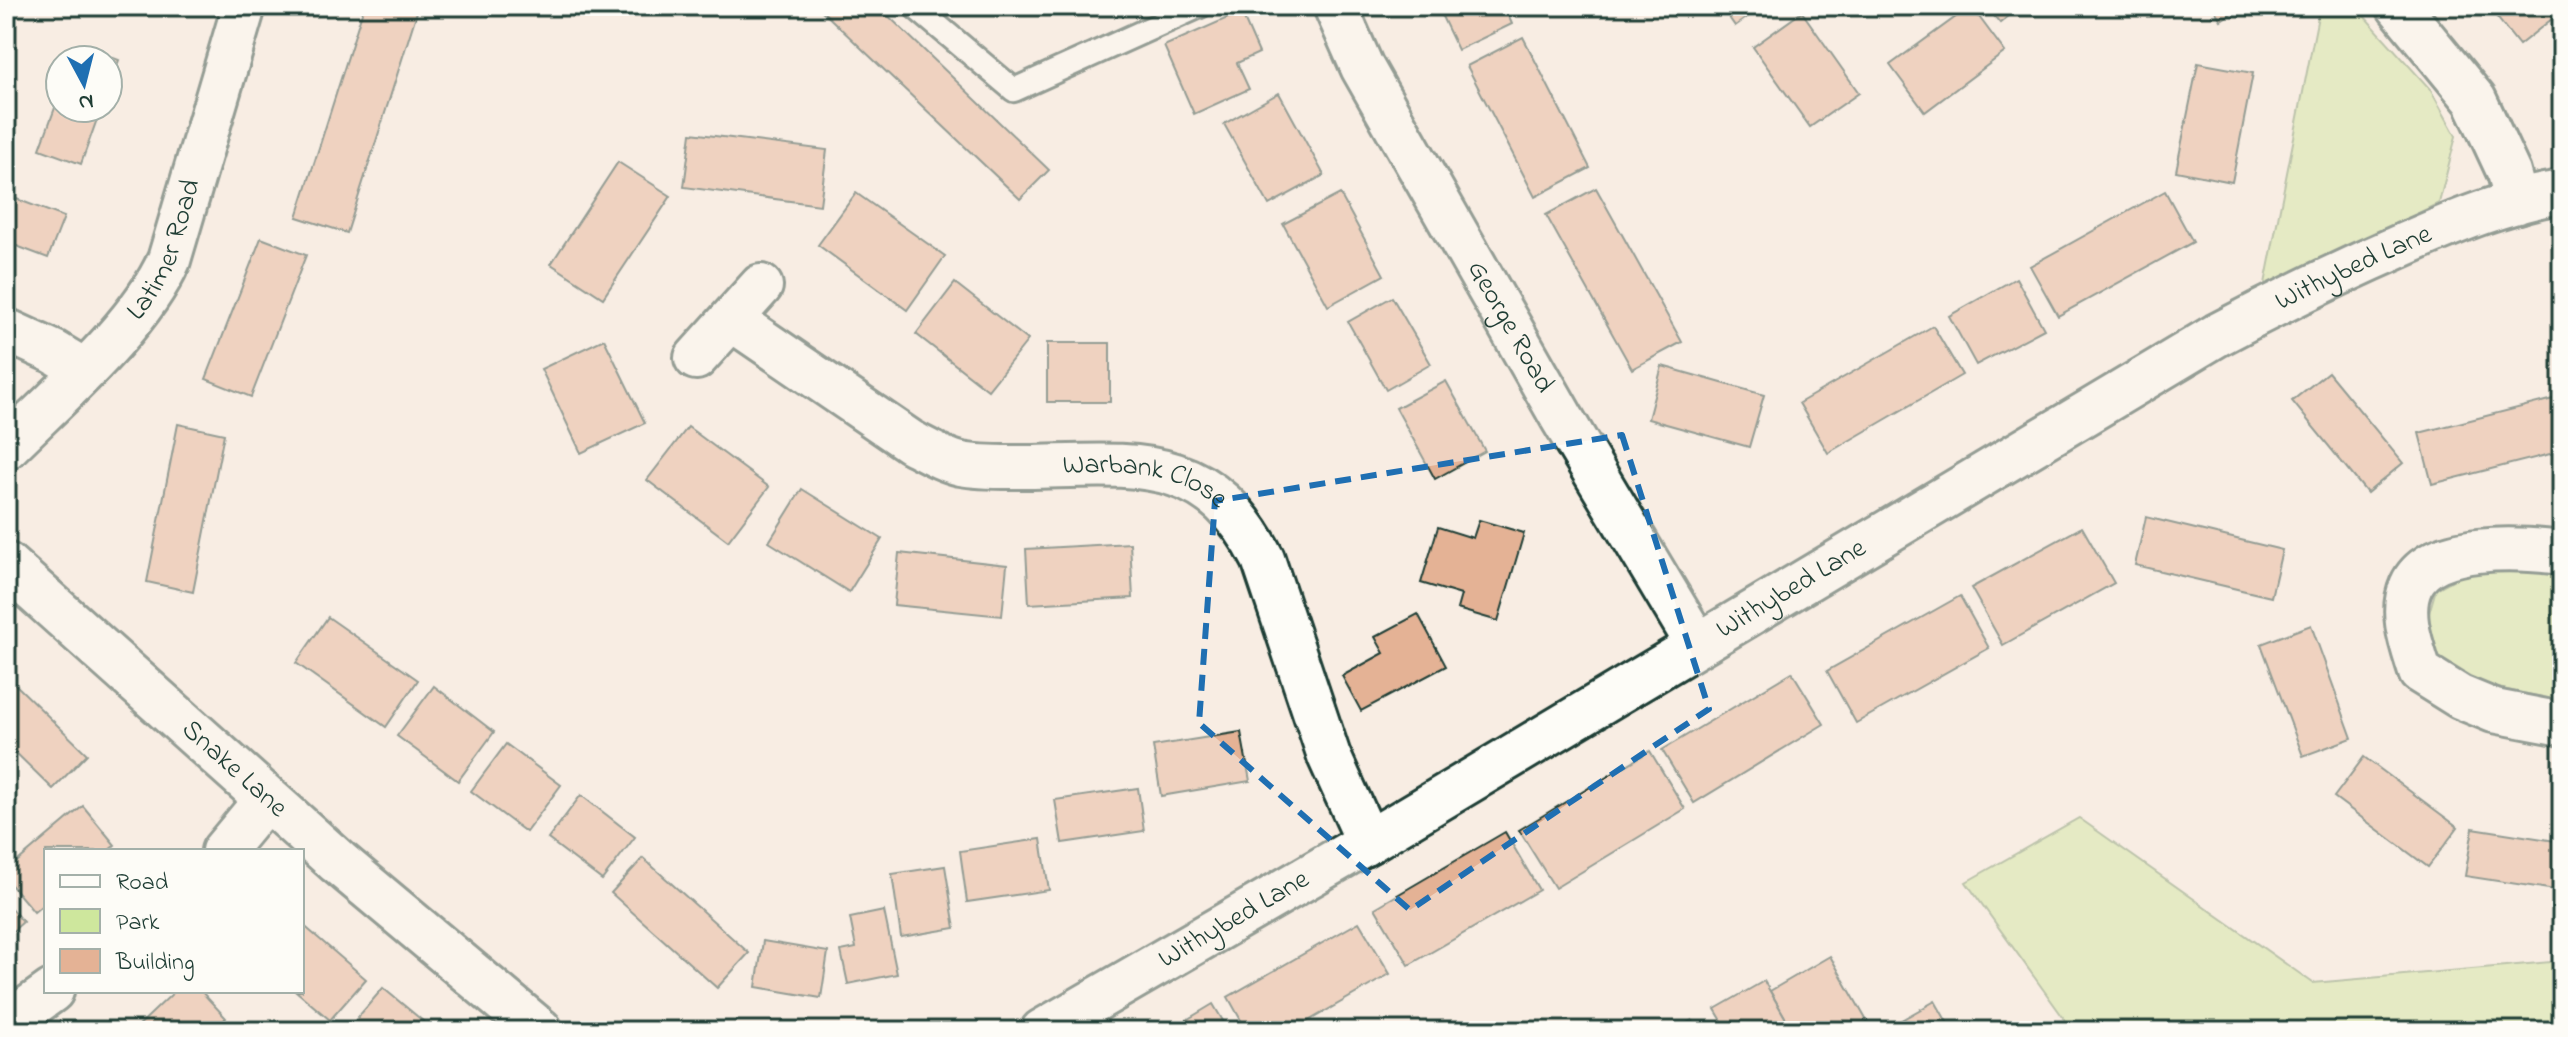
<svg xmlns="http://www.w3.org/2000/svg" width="2568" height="1037" viewBox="0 0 2568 1037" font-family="'Indie Flower',sans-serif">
  <rect width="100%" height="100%" fill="#f8ede3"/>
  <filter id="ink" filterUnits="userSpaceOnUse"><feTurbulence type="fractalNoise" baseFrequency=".0125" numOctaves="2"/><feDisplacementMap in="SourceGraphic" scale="16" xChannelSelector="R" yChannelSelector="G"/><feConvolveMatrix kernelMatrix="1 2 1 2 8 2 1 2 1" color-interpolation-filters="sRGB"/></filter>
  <g filter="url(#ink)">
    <!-- green -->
    <g fill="#cee79d" stroke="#769268" stroke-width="2">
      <path d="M2320,6H2355L2430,89L2456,136L2439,203L2264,289Z"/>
      <path d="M2531,570L2562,578V701L2463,681L2433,654L2427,620L2436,589L2469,571Z"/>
      <path d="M2079,818L2313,983L2562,961V1031H2073L1966,882Z"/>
    </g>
    <!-- building -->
    <g fill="#e4b295" stroke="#1f3d34" stroke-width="2">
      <path d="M364,6H397L417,12L347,233L297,217Z"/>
      <path d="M817,6H878L1049,170L1020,199Z"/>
      <path d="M1437,6H1504L1512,24L1458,50Z"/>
      <path d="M1721,6H1763L1735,26Z"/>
      <path d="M1971,6L2005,52L1925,112L1890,65Z"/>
      <path d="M1986,6H2021L2000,23Z"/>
      <path d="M2212,6H2242L2221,20Z"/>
      <path d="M2488,6H2558L2562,11L2519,45Z"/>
      <path d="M1241,12L1259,53L1237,63L1249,89L1194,114L1164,46Z"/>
      <path d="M1802,12L1859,93L1810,127L1753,47Z"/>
      <path d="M1523,37L1590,168L1535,197L1467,66Z"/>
      <path d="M78,45L119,60L108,89V60H72Z"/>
      <path d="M2198,63L2253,73L2232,182L2176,171Z"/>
      <path d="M1279,93L1324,175L1269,205L1224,124Z"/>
      <path d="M60,94V108H101L81,164L40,149Z"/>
      <path d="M691,133L827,150L820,205L684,187Z"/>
      <path d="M618,162L671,196L603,298L551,264Z"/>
      <path d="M1596,188L1682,342L1632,369L1546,215Z"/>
      <path d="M2165,191L2193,242L2058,316L2030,266Z"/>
      <path d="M856,193L945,256L907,310L818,245Z"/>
      <path d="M1340,194L1384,275L1328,306L1283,224Z"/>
      <path d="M6,195L64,217L48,258L6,242Z"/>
      <path d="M261,238L306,255L251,397L206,379Z"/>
      <path d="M2016,278L2044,329L1976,365L1949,316Z"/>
      <path d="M955,283L1028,340L988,390L916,334Z"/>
      <path d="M1392,297L1431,364L1386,390L1348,322Z"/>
      <path d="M1933,326L1962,375L1828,453L1799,403Z"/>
      <path d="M604,339L645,423L581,453L541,369Z"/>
      <rect x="1047" y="343" width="63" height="59"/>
      <path d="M1662,366L1764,395L1749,447L1648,419Z"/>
      <path d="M2328,372L2403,463L2367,493L2292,401Z"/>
      <path d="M1446,381L1485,451L1435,479L1396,408Z"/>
      <path d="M2557,398L2562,418V451L2432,484L2419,433Z"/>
      <path d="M178,424L224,434L193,592L147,582Z"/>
      <path d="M688,427L769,487L728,541L647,480Z"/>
      <path d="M802,489L882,539L849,592L769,542Z"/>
      <path d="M2146,517L2282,550L2271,597L2135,565Z"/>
      <path d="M1479,520L1524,533L1498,621L1457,609L1461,595L1421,583L1438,527L1473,538Z"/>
      <path d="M2082,527L2114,583L2003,645L1971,588Z"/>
      <path d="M1130,543L1133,598L1029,604L1026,549Z"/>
      <path d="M899,553L1007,565L1002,616L894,605Z"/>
      <path d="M1960,596L1989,648L1856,723L1827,671Z"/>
      <path d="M1418,614L1446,666L1361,711L1342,676L1384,653L1375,637Z"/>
      <path d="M328,617L418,680L386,727L296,663Z"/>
      <path d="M2311,625L2352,738L2303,756L2261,644Z"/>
      <path d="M1792,672L1824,724L1694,803L1662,750Z"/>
      <path d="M13,682L87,754L53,789L6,743V689Z"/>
      <path d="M434,686L494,732L458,781L397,736Z"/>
      <path d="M1241,732L1250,781L1161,796L1153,746Z"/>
      <path d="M506,744L561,785L526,832L471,791Z"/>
      <path d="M1650,751L1685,809L1555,888L1519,830Z"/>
      <path d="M2364,757L2458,827L2428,867L2334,797Z"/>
      <path d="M1138,788L1144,831L1062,843L1055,800Z"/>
      <path d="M581,795L635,837L602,880L548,839Z"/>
      <path d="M83,806L115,845L108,851H46V902L34,912L6,879V871Z"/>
      <path d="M2473,828L2562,842V891L2465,876Z"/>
      <path d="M1505,832L1539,890L1409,965L1375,908Z"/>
      <path d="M1041,839L1049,890L967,902L960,851Z"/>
      <path d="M643,858L749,953L717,988L611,893Z"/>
      <path d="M945,866L955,928L901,937L892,874Z"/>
      <path d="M6,903L23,922L6,937Z"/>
      <path d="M884,911L897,974L848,984L841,951L856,948L850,918Z"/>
      <path d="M1359,922L1390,974L1291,1031H1247L1228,997Z"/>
      <path d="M302,924L366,979L330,1020L296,991H302Z"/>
      <path d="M763,941L828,952L821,998L756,987Z"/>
      <path d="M1830,956L1871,1028L1866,1031H1819L1814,1023L1799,1031H1793L1770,991Z"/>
      <path d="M1764,981L1793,1031H1728L1715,1009Z"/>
      <path d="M383,988L435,1031H346Z"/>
      <path d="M175,991H201L226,1018L213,1031H133Z"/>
      <path d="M1935,1001L1952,1031H1882Z"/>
      <path d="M1213,1004L1229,1031H1168Z"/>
      <path d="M1692,1020L1699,1031H1672Z"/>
    </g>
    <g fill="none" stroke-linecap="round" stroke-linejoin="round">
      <!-- lane casing -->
      <g stroke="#1f3d34" stroke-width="28">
        <path id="lane" d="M914,6L1014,90L1200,6"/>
      </g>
      <!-- street casing -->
      <g stroke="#1f3d34" stroke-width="48">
        <g id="street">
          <path id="s1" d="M1335,6L1362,67L1562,418L1697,644"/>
          <path d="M2398,6L2475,100L2509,173L2517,202"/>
          <path id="s2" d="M732,320L911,442C927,450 943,460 961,464C982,468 1006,467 1028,467C1133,465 1208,451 1263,559L1329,756L1368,842"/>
          <path d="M6,330L54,352L84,370"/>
          <path d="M696,358L761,286"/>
          <path id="s3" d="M6,448C58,396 140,326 169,260L244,6"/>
          <path d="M2562,553C2523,548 2431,541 2411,586C2399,613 2412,646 2420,672L2460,697L2494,711L2562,724"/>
          <path d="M223,851L267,798"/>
          <path d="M6,1024L52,991"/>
          <path id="s4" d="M1042,1031L1368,842L2217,335C2279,302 2341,272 2405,244C2455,222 2507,200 2562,192"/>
        </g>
      </g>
      <!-- secondary casing -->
      <g stroke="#1f3d34" stroke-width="50">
        <g id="secondary">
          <path id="s5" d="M6,565L338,862L540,1031"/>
        </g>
      </g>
      <!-- lane -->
      <use href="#lane" stroke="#fdfcf7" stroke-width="22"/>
      <!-- street -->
      <use href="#street" stroke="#fdfcf7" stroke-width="42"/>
      <!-- secondary -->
      <use href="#secondary" stroke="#fdfcf7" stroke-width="44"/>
    </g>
  </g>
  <!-- marked area -->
  <path d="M0 0H2568V1037H0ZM1622,435L1709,709L1410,910L1199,723L1215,501Z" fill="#f8ede3" fill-opacity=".55" fill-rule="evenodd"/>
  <path fill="none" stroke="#1f6fb2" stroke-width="6" stroke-dasharray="16 10" stroke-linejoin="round" d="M1622,435L1709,709L1410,910L1199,723L1215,501Z"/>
  <g text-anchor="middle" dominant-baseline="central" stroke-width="7" stroke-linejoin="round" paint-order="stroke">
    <!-- street labels -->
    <g font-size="28" fill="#1f3d34" stroke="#fdfcf7">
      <text stroke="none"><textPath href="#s3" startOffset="258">Latimer Road</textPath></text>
      <text stroke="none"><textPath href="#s4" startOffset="1518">Withybed Lane</textPath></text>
      <text stroke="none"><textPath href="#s1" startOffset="366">George Road</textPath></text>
      <text stroke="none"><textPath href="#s2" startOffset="458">Warbank Close</textPath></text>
      <text stroke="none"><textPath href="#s4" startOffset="870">Withybed Lane</textPath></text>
      <text stroke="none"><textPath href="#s5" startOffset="306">Snake Lane</textPath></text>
      <text stroke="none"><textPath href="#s4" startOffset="222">Withybed Lane</textPath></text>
    </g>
  </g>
  <!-- margin -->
  <rect width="2568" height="1037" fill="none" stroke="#fdfcf7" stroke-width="32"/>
  <rect x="16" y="16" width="2536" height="1005" fill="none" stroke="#1f3d34" stroke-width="3" filter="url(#ink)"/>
  <!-- legend -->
  <rect x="44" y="849" width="260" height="144" fill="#fdfcf7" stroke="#a4b0a9" stroke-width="2"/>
  <rect x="60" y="875" width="40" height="12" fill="#fdfcf7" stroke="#a4b0a9" stroke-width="2"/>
  <text x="116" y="889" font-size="24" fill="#1f3d34">Road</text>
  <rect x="60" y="909" width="40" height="24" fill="#cee79d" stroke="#a4b0a9" stroke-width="2"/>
  <text x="116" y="929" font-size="24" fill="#1f3d34">Park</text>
  <rect x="60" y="949" width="40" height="24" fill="#e4b295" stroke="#a4b0a9" stroke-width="2"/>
  <text x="116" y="969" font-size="24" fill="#1f3d34">Building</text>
  <!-- north arrow -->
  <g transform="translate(84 84) rotate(173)"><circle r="38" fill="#fdfcf7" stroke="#a4b0a9" stroke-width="2"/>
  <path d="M0-6L14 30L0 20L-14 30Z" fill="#1f6fb2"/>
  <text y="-12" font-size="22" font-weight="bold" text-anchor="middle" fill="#1f3d34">N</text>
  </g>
</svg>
